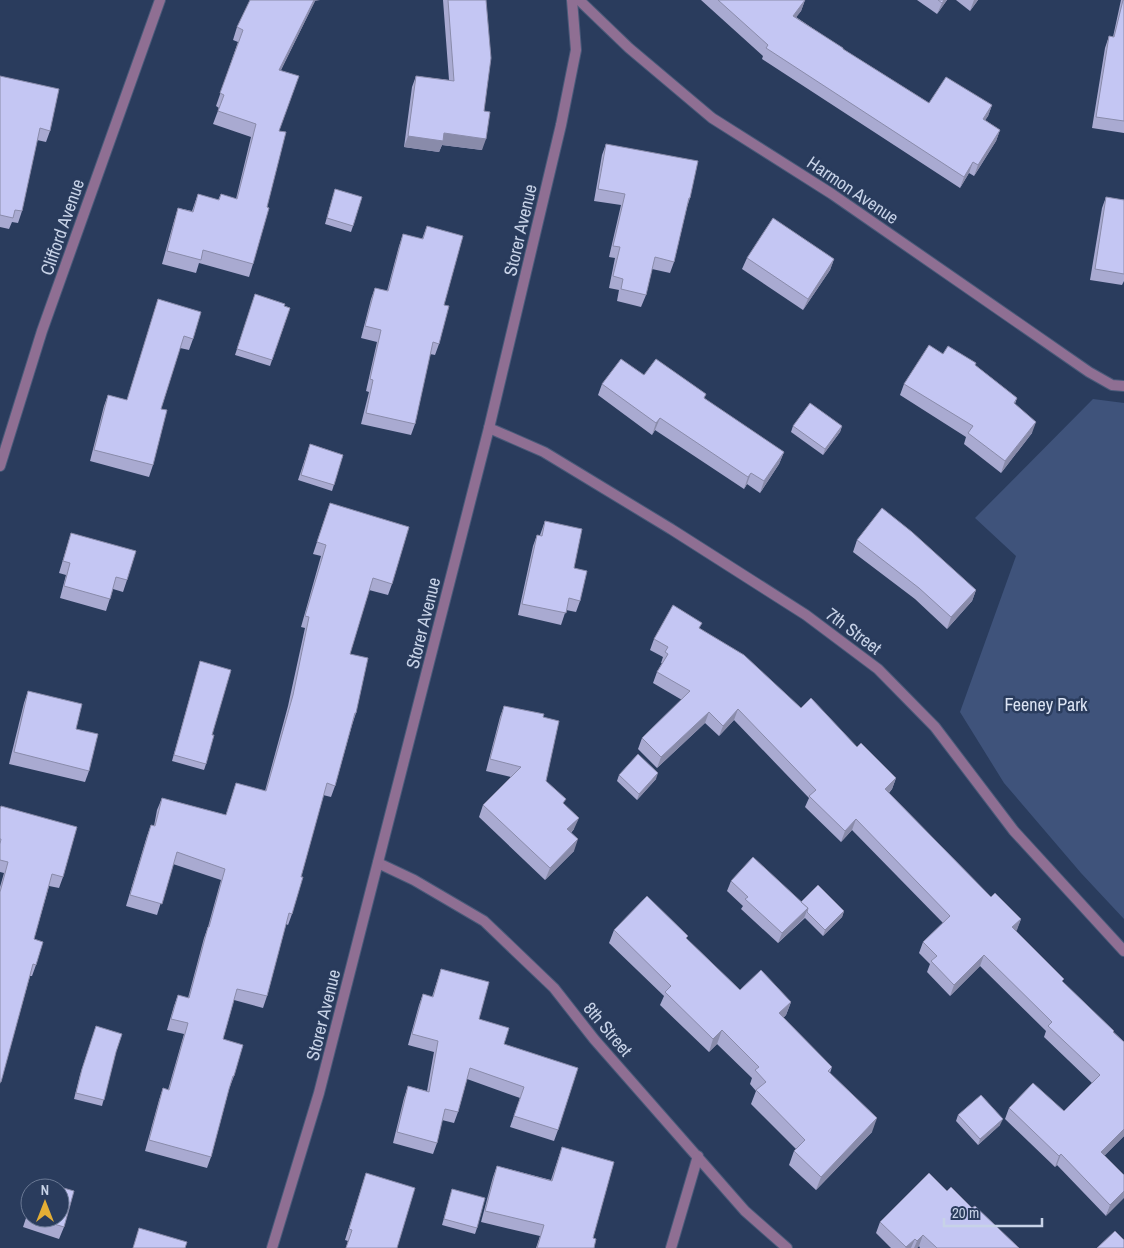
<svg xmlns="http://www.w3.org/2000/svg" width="1124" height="1248" viewBox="0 0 1124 1248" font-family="'Archivo Narrow',sans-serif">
  <rect width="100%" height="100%" fill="#2a3c5d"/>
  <!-- green -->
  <path fill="#3f537b" d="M1093,399L1124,403V919L1081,873L1004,783L960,712L1016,556L975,518Z"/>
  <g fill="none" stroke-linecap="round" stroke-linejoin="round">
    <!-- street casing -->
    <g stroke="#495a79" stroke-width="12">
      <g id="street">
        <path d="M579,0L629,48L712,118L832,194L1089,372L1112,385L1124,386"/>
        <path d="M489,428L544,452L671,529L806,615L878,669L935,727L1014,831L1124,951"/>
        <path d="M0,466L42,331L160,0"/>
        <path d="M378,863L414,880L484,921L554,988L594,1039L745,1211L787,1248"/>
        <path d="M272,1248L319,1093L489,428L561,125L576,50L572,0"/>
        <path d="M671,1248L698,1156"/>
      </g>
    </g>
    <!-- street -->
    <use href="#street" stroke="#8f6f93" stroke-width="10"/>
  </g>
  <!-- wall -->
  <g fill="#a9aad1">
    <path d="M443,0H486L484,111L482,150L442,145L439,152L404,147L412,87L416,76L449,80Z"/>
    <path d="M701,0H805L801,11L796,17L843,49L929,103L992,105L988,116L985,120L1000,130L996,141L974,176L969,173L960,188L762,59L763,56Z"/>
    <path d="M917,0H947L937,14Z"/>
    <path d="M956,0H978L970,11Z"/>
    <path d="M1121,0H1124V133L1092,128L1105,48L1109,36L1113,37Z"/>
    <path d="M315,1L281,70L279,131L267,207L253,264L249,277L199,263L196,273L162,264L174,221L178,208L192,211L198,194L218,200L221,194L236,199L251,137L213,124L219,108L216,106L238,42L233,40L237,27Z"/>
    <path d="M0,76L50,131L46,142L37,140L22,211L18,223L12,222L9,229L0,227Z"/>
    <path d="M606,144L690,198L687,207L674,262L670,273L652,269L646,295L641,307L617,301L619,290L609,288L615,258L609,257L621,205L594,201L602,155Z"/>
    <path d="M335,189L353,226L351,232L325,224Z"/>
    <path d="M1106,197L1124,200V281L1122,285L1090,280L1102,208Z"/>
    <path d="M427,226L444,305L439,344L435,355L430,354L415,424L411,435L361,424L369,392L366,391L377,342L361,338L371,299L375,288L387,291L399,246L403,234L422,239Z"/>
    <path d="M747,258L834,259L830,270L803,310L742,269Z"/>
    <path d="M255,294L290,308L270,366L235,355Z"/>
    <path d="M158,299L193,339L189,350L180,348L161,409L153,465L149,477L90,461L104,406L108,395L127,400Z"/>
    <path d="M943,354L975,365L1017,398L1015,404L1032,433L1001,473L964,444L966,437L900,395L904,384Z"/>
    <path d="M602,384L704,399L784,452L779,464L760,493L747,484L744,489L655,430L652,435L598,395Z"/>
    <path d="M793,426H842L840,432L823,455L791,432Z"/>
    <path d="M310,444L343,455L332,491L298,480Z"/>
    <path d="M330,503L392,584L388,595L369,590L350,654L356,713L352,725L335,786L331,797L323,795L301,877L292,914L288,925L286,924L267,996L263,1008L234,1000L223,1039L234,1076L229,1089L211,1157L207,1168L145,1151L159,1100L163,1088L168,1090L184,1034L167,1030L174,1006L178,995L188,998L204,938L208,927L221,880L173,864L157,915L126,906L147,836L151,825L154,826L157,810L162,798L226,815L236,783L265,791L288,706L305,628L301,627L321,556L313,554Z"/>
    <path d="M545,521L574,568L580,601L576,612L566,610L561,625L518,615L533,546L537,535H540Z"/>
    <path d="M71,533L127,580L123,592L113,589L106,611L60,598L66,575L59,573Z"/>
    <path d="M857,540L976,590L972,601L947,629L915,599L853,552Z"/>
    <path d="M700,629L801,708L857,747L896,778L892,789L889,793L991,897L1021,919L1016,931L1063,982L1124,1042V1136L1104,1156L1124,1175L1106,1216L1057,1165L1055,1167L1005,1119L1009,1108L1064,1111L1092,1083L1044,1037L1046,1031L980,966L950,996L927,972L930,964L919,953L923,942L943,923L852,830L841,842L805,807L809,798L734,720L719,736L705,723L657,768L638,749L642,738L682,700L653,683L657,672L662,663H661L663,657L650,650L654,639Z"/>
    <path d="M200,661L212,735L206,764L204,770L172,761Z"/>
    <path d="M28,691L76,729L89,771L85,782L9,764L24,703Z"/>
    <path d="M504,706L543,717L546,781L564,804L574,829L571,833L574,851L545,880L479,817L483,805L511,777L486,771L500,717Z"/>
    <path d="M619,775L656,779L637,800L617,781Z"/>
    <path d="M0,808L63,877L59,888L49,886L34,939L36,965L32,976H30L0,1084V887L4,873L0,872Z"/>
    <path d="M731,881L801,902L844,911L842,917L823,936L805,918L778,943L741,909L743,906L727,891Z"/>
    <path d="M614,930L687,939L740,990L791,1002L786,1015L783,1018L832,1067L830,1073L872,1132L816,1190L789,1165L794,1151L796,1149L751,1104L756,1091L750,1084L752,1078L717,1044L709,1052L660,1005L664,996L609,943Z"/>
    <path d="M441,969L479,1019L504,1044L558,1130L554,1141L510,1127L520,1098L467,1079L458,1112L454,1123L442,1120L437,1143L433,1154L393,1143L404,1098L408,1086L427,1091L434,1052L408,1045L419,1005L423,994L432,997Z"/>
    <path d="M96,1026L116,1052L102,1106L74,1099L80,1075Z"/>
    <path d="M958,1115L1000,1125L978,1145L956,1121Z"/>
    <path d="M562,1147L593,1238L594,1248H536L540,1236L481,1222L493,1177L497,1166L551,1180Z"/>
    <path d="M366,1173L397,1248H346L348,1241L345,1240Z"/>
    <path d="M452,1189L477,1228L475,1234L442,1225Z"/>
    <path d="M947,1191L972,1208L1019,1248H920L919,1246L917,1248H891L876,1233L880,1222Z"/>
    <path d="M30,1206V1218H60L64,1227L59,1239L23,1227Z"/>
  </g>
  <!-- shaded-wall -->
  <g fill="#898baa">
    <path d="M314,0H320L315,1L275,82L279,70Z"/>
    <path d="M805,0L801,11L789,27L793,16Z"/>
    <path d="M944,0H947L937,14L942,3Z"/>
    <path d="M974,0H978L970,11Z"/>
    <path d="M992,105L988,116L979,130L983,119Z"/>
    <path d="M1000,130L996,141L974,176L978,165Z"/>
    <path d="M444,133L486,139L482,150L442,145L439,152L404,147L408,136Z"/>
    <path d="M973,162L969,173L960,188L964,177Z"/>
    <path d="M834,259L830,270L803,310L808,299Z"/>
    <path d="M660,418L655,430L652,435L656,423Z"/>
    <path d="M1036,422L1032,433L1001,473L1005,461Z"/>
    <path d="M842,426L840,432L823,455L825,449Z"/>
    <path d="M784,452L779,464L760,493L764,481Z"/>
    <path d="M751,473L747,484L744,489L748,477Z"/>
    <path d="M976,590L972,601L947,629L951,617Z"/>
    <path d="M738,709L734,720L719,736L723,726Z"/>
    <path d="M709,712L705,723L657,768L661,757Z"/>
    <path d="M658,773L656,779L637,800L639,794Z"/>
    <path d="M896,778L892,789L881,800L885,789Z"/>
    <path d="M579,818L574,829L563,840L567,829Z"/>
    <path d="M856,819L852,830L841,842L845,831Z"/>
    <path d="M578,839L574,851L545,880L550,868Z"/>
    <path d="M808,908L804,918L778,943L782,933Z"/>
    <path d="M844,911L842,917L823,936L825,930Z"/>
    <path d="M1021,919L1017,930L1008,938L1012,927Z"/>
    <path d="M984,955L980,966L950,996L954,985Z"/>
    <path d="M791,1002L786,1015L774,1027L779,1013Z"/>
    <path d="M722,1030L717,1044L709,1052L713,1039Z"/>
    <path d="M877,1118L872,1132L816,1190L821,1177Z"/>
    <path d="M1003,1119L1000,1125L978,1145L980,1139Z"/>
    <path d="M1124,1129V1136L1097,1163L1101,1152Z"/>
    <path d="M1061,1154L1057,1165L1055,1167L1059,1156Z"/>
    <path d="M1124,1191V1198L1106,1216L1110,1205Z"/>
    <path d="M923,1235L919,1246L917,1248H914L917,1241Z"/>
    <path d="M915,1239L911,1248H905L906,1247Z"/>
  </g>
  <!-- building -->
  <g fill="#c4c6f3" stroke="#898baa">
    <path d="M250,0H314L279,70L299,76L279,131L286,132L267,207L269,208L253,264L203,250L201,260L167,251L178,208L193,212L198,194L219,200L221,194L237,199L256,124L218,111L224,95L220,93L243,30L237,27Z"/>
    <path d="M448,0H486L491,58L484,111L490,112L486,139L444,133L443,141L408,136L416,76L454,81Z"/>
    <path d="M718,0H805L793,16L843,48V49L929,103L946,77L992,105L983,119L1000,130L978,165L973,162L964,177L766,48L768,45Z"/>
    <path d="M938,0H944L942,3Z"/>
    <path d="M1123,0H1124V121L1096,117L1109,36L1114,37Z"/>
    <path d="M0,76L59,89L50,131L40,128L22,211L15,210L13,218L0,215Z"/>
    <path d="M606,144L698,161L690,198H689L674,262L655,257L646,295L621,289L623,279L613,276L620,247L613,246L625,194L598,189Z"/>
    <path d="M335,189L362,197L353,226L327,218Z"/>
    <path d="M1106,197L1124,200V274L1095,269Z"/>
    <path d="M773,218L834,259L808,299L747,258Z"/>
    <path d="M427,226L463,236L444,305L449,306L439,344L433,342L415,424L366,413L373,380L370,379L381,330L365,326L375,288L388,291L403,234L423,239Z"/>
    <path d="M255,294L285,304L284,306L290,308L272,360L237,349Z"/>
    <path d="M158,299L201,312L193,339L184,336L161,409L167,410L153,465L94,450L108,395L127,400Z"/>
    <path d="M929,345L943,354L948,346L976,363L975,365L1017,398L1014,403L1036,422L1005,461L968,433L973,426L904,384Z"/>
    <path d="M621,359L644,375L656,359L706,394L704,398L784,452L764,481L751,473L748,477L660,418L656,423L602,384Z"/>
    <path d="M810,403L842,426L825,449L793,426Z"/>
    <path d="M310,444L343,455L334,485L301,475Z"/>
    <path d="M330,503L409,527L392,584L373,578L350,654L368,658L356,713H355L335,786L327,783L301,877H303L292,914L289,913L267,996L237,989L223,1039L243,1045L234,1076H233L229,1089L211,1157L149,1140L163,1088L169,1090L188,1023L171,1019L178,995L189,998L208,927H209L225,869L177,852L162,904L130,895L151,825L155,826L162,798L226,815L236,783L266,791L293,695L309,617L305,616L326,545L317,542Z"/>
    <path d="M882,508L912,532L976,590L951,617L919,588L857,540Z"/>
    <path d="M545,521L582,529L574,568L587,571L580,601L569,598L566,613L522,604L537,535L542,536Z"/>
    <path d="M71,533L136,551L127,580L116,577L110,599L64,586L70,563L63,561Z"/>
    <path d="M673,605L702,623L699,628L744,655L801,708L811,698L857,747L861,743L896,778L885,789L991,897L995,893L1021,919L1012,927L1064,979L1062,981L1114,1031L1113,1032L1124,1042V1129L1101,1152L1124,1175V1191L1110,1205L1061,1154L1059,1156L1009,1108L1033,1083L1064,1111L1100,1075L1048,1026L1052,1022L984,955L954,985L931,961L937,956L923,942L950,916L856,819L845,831L809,796L816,790L738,709L723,726L709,712L661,757L642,738L690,691L657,672L668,654L665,652L668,647L654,639Z"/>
    <path d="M200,661L231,670L212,735H214L206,764L174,755Z"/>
    <path d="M28,691L82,704L76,729L98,734L89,771L14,752Z"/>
    <path d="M504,706L544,714L543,717L559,721L546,781L566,799L563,803L579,818L567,829L578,839L550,868L483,805L521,767L490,759Z"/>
    <path d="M638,754L658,773L639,794L619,775Z"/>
    <path d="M1,806L77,827L63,877L52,874L34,939L43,942L36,965L33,964L1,1082H0V892L8,862L0,860V844L1,839H0V809Z"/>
    <path d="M753,857L808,908L782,933L745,899L748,897L731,881Z"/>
    <path d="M818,885L844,911L825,930L807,912L808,908L801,902Z"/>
    <path d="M647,896L688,936L686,938L740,990L761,970L791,1002L779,1013L832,1067L828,1071L877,1118L821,1177L794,1151L805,1140L756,1090L766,1082L755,1070L759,1067L722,1030L713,1039L665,992L671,986L614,930Z"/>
    <path d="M441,969L489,982L479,1019L509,1028L504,1044L578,1068L558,1130L514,1116L524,1087L470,1068L458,1112L445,1109L437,1143L397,1132L408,1086L429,1092L438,1041L412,1034L423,994L433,997Z"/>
    <path d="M96,1026L122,1034L116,1052L104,1100L76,1093L82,1069Z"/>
    <path d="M981,1095L1003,1119L980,1139L958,1115Z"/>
    <path d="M562,1147L614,1162L593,1238L596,1239L594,1248H537L544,1225L485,1211L497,1166L552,1181Z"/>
    <path d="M366,1173L415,1188L397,1248H346L352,1230L349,1229Z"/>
    <path d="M929,1173L947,1191L951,1187L972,1208L975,1206L1019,1248H937L923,1235L917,1241L915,1239L906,1247L880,1222Z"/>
    <path d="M39,1181L74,1191L64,1227L34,1218H60V1188H36Z"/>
    <path d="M452,1189L485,1198L477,1228L444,1219Z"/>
    <path d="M30,1208V1217L28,1216Z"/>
    <path d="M139,1228L187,1242L185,1248H133Z"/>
    <path d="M1115,1231L1124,1240V1248H1097Z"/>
  </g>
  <g text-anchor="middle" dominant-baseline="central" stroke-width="5" stroke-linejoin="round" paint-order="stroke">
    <!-- street labels -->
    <g font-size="18" fill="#c7d2e7" stroke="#2a3c5d">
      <text transform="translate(853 190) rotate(34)">Harmon Avenue</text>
      <text transform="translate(62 227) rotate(-71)">Clifford Avenue</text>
      <text transform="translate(520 230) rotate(-77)">Storer Avenue</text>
      <text transform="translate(423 623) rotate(-76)">Storer Avenue</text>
      <text transform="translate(854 631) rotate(37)">7th Street</text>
      <text transform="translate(323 1015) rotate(-76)">Storer Avenue</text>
      <text transform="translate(608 1029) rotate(50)">8th Street</text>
    </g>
    <!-- park labels -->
    <g font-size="18" fill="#dce4f4" stroke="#2a3c5d">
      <text x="1046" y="704">Feeney Park</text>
    </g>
  </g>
  <!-- north arrow -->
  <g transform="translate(45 1203)"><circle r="24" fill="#2a3c5d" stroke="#697894"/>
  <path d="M0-4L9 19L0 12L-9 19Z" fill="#e4ae35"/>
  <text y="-8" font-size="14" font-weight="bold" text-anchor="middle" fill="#c7d2e7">N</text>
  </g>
  <!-- scale -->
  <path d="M944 1218v8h98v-8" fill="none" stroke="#c7d2e7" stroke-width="2.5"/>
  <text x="952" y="1218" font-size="15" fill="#c7d2e7" stroke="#2a3c5d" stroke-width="4" paint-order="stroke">20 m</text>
</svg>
